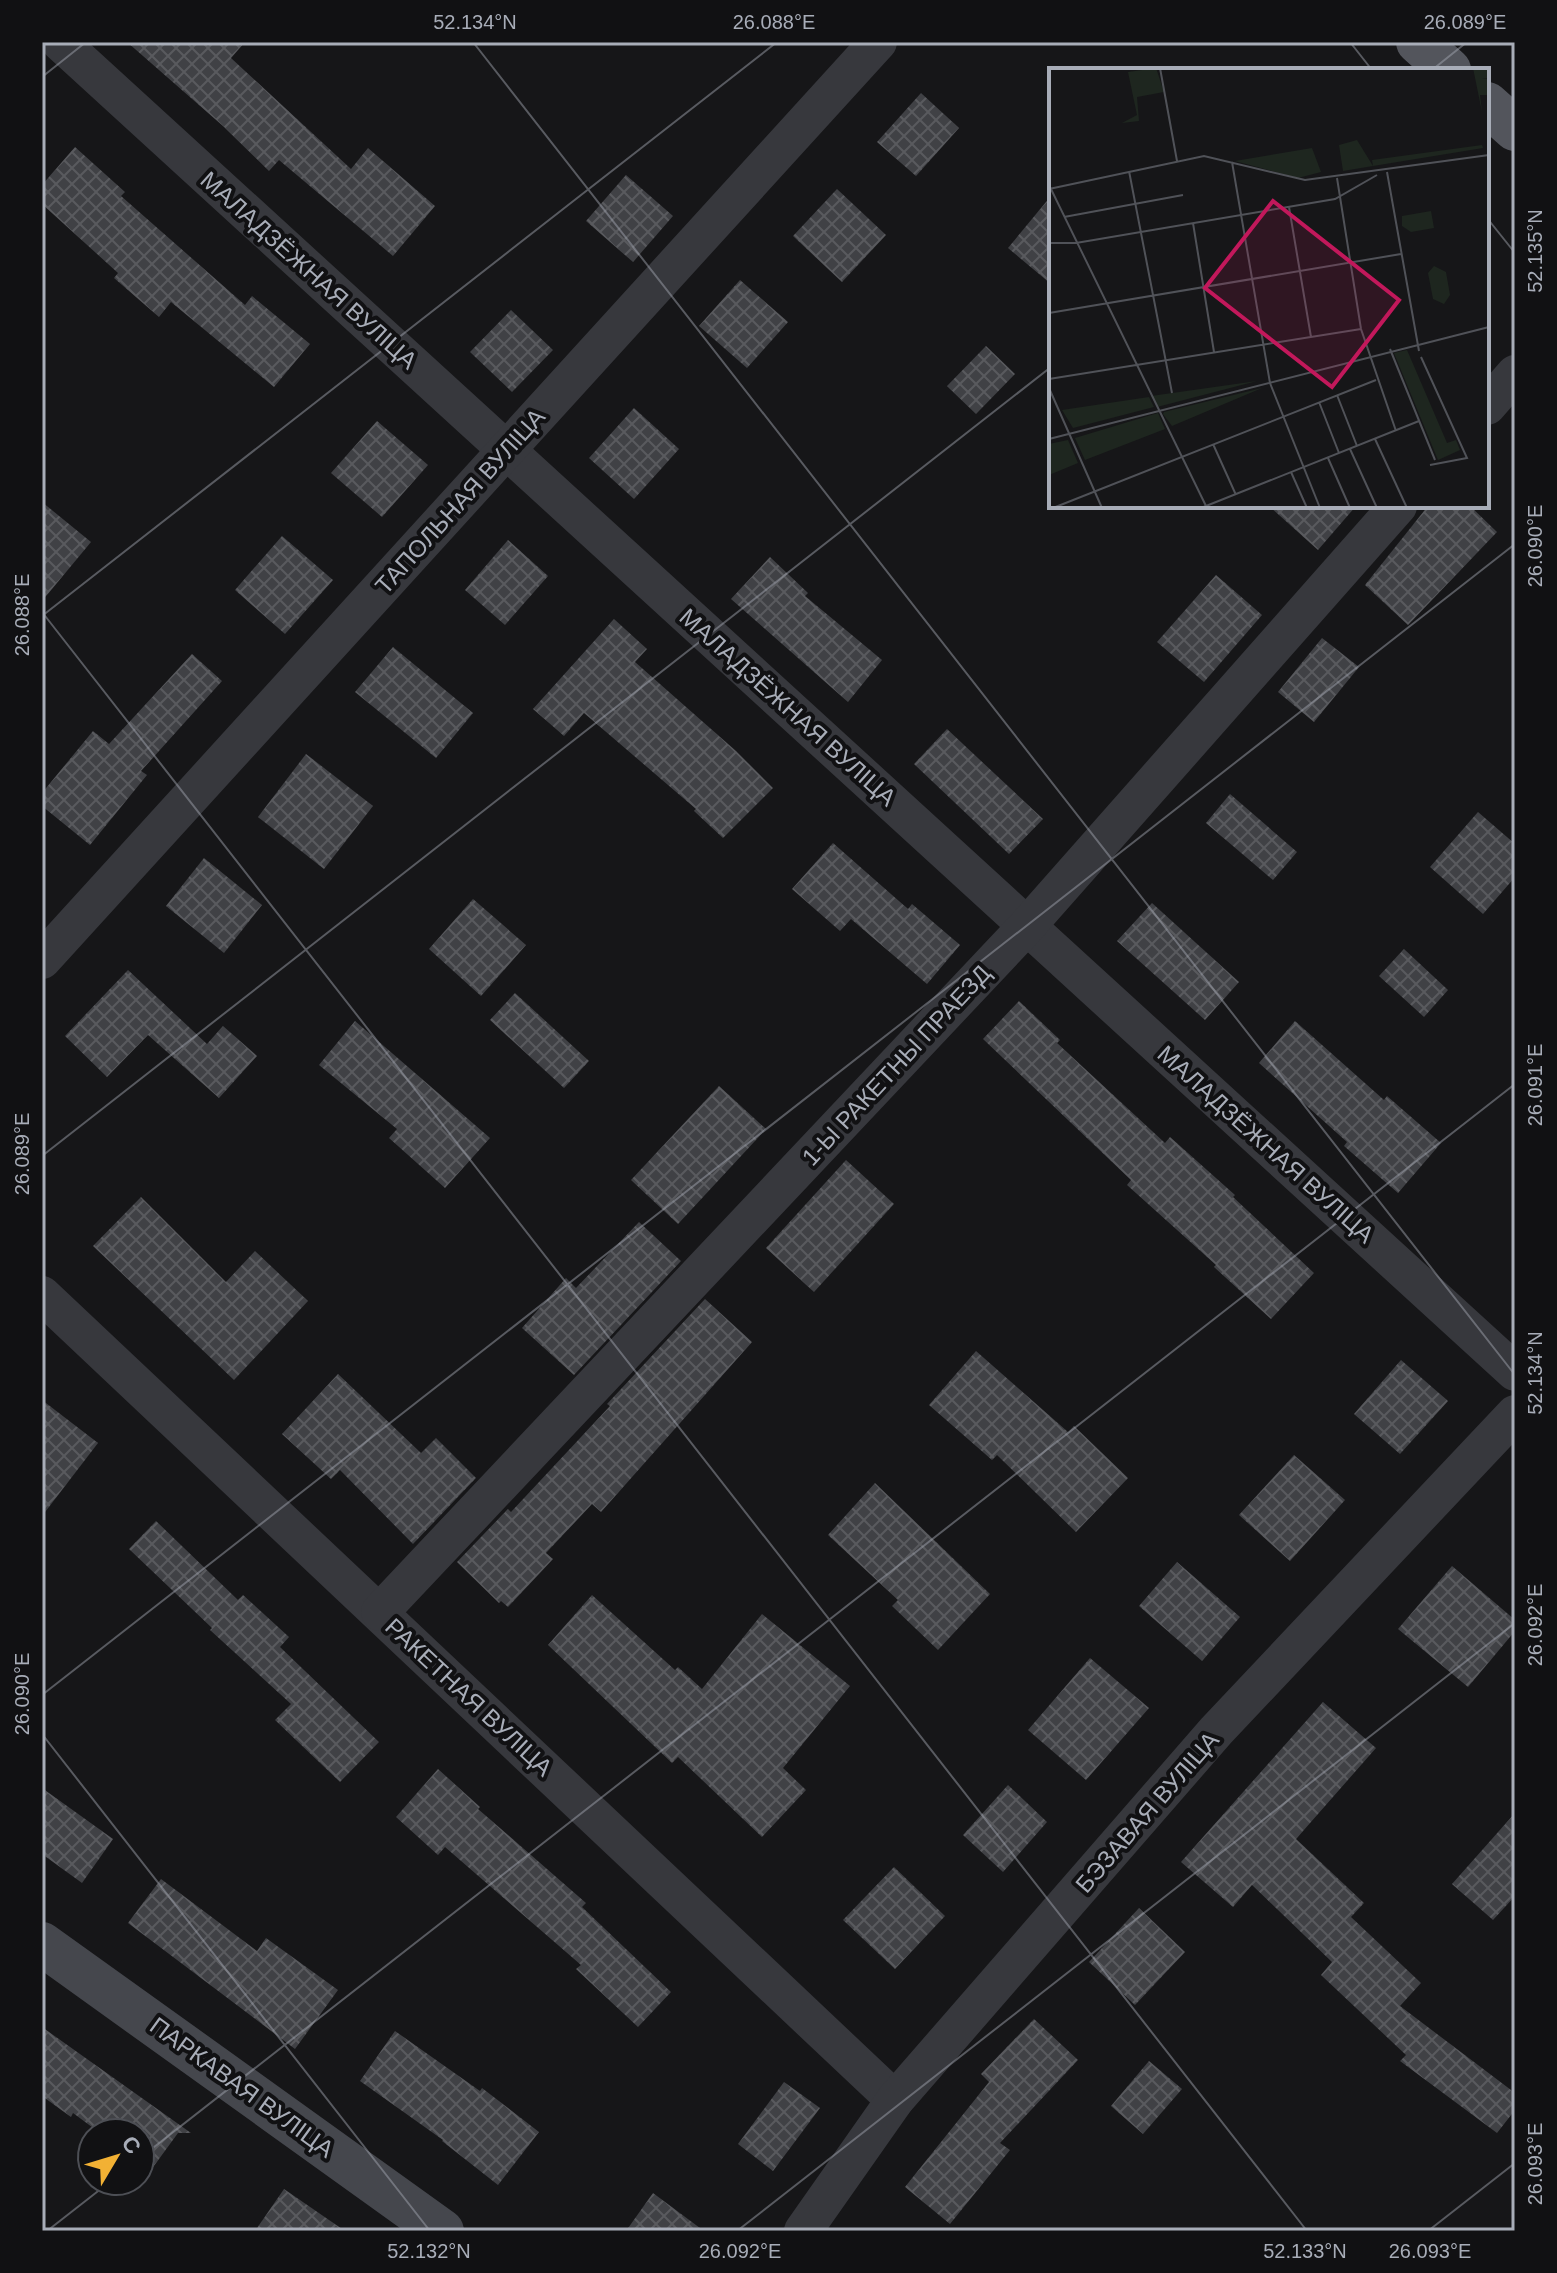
<svg xmlns="http://www.w3.org/2000/svg" width="1557" height="2273" viewBox="0 0 1557 2273" font-family="Helvetica,sans-serif">
  <defs>
    <pattern id="building-cross-hatch" width="8" height="8" patternUnits="userSpaceOnUse" patternTransform="scale(2)"><rect width="8" height="8" fill="#404145"/><path d="M0 0l8 8M0 8l8-8" fill="none" stroke="#595a5e"/></pattern>
  </defs>
  <rect width="100%" height="100%" fill="#161618"/>
  <!-- building -->
  <g fill="url(#building-cross-hatch)">
    <path d="M127,42H245L231,58L351,169L368,148L435,206L393,256L279,160L269,171L223,126Z"/>
    <path d="M921,93L959,128L916,176L877,142Z"/>
    <path d="M75,147L125,192L121,196L245,305L252,296L310,344L274,387L171,302L159,317L114,278L118,273L42,204V185Z"/>
    <path d="M626,175L673,216L633,262L586,221Z"/>
    <path d="M837,189L886,235L842,282L793,236Z"/>
    <path d="M1051,196V284L1008,248Z"/>
    <path d="M740,280L788,322L747,368L699,326Z"/>
    <path d="M511,310L553,350L512,392L470,352Z"/>
    <path d="M986,346L1015,374L976,414L947,386Z"/>
    <path d="M634,408L679,449L634,499L589,458Z"/>
    <path d="M377,421L428,465L382,517L331,473Z"/>
    <path d="M42,502L91,542L42,601Z"/>
    <path d="M1269,506H1356L1318,550Z"/>
    <path d="M1428,506H1470L1497,532L1408,625L1365,585Z"/>
    <path d="M282,536L333,580L285,634L235,590Z"/>
    <path d="M508,540L548,576L505,625L465,590Z"/>
    <path d="M770,557L808,593L805,596L882,660L848,702L731,599Z"/>
    <path d="M1216,575L1262,615L1204,682L1157,642Z"/>
    <path d="M614,619L647,649L635,662L736,751L773,788L723,838L694,811L696,809L584,713L564,736L533,709Z"/>
    <path d="M1322,638L1359,667L1314,722L1278,692Z"/>
    <path d="M393,647L473,713L436,758L355,692Z"/>
    <path d="M192,654L222,681L141,771L147,775L90,845L42,806V793L93,731L109,744Z"/>
    <path d="M947,729L1043,819L1009,854L914,764Z"/>
    <path d="M306,754L373,806L324,869L258,817Z"/>
    <path d="M1230,794L1297,852L1273,880L1206,823Z"/>
    <path d="M1478,812L1515,844V877L1483,914L1430,867Z"/>
    <path d="M833,843L908,909L912,904L960,945L927,984L851,919L840,931L792,889Z"/>
    <path d="M204,858L262,905L224,953L166,906Z"/>
    <path d="M473,899L526,945L481,996L429,949Z"/>
    <path d="M1152,903L1239,982L1205,1020L1117,941Z"/>
    <path d="M1404,949L1448,990L1424,1017L1379,976Z"/>
    <path d="M128,970L207,1044L223,1026L257,1056L219,1098L148,1035L107,1077L65,1036Z"/>
    <path d="M515,993L589,1061L564,1088L490,1020Z"/>
    <path d="M1019,1001L1060,1040L1057,1043L1165,1143L1170,1137L1235,1195L1233,1197L1314,1273L1271,1319L1214,1267L1216,1265L1127,1185L1131,1180L983,1039Z"/>
    <path d="M355,1021L490,1138L445,1188L389,1138L397,1129L319,1065Z"/>
    <path d="M1295,1021L1384,1100L1387,1096L1441,1143L1398,1193L1344,1146L1347,1142L1259,1063Z"/>
    <path d="M719,1086L766,1129L678,1224L631,1180Z"/>
    <path d="M846,1160L894,1204L814,1292L766,1248Z"/>
    <path d="M141,1197L226,1282L255,1251L308,1301L234,1380L93,1246Z"/>
    <path d="M639,1222L681,1261L574,1375L522,1328L566,1278L576,1288Z"/>
    <path d="M705,1299L752,1342L601,1512L592,1504L546,1553L553,1559L508,1607L501,1601L499,1603L457,1562L508,1509L511,1512L610,1406L607,1404Z"/>
    <path d="M976,1351L1068,1432L1074,1426L1128,1478L1076,1532L997,1455L992,1460L929,1405Z"/>
    <path d="M1401,1360L1448,1401L1400,1454L1354,1414Z"/>
    <path d="M338,1374L421,1453L436,1438L476,1478L413,1544L340,1470L331,1479L282,1434Z"/>
    <path d="M42,1400L98,1443L42,1516Z"/>
    <path d="M1294,1455L1345,1500L1290,1561L1239,1515Z"/>
    <path d="M875,1483L990,1594L938,1650L892,1606L898,1600L828,1535Z"/>
    <path d="M156,1521L238,1600L243,1595L289,1637L280,1647L379,1742L340,1782L275,1720L291,1704L210,1630L212,1628L129,1549Z"/>
    <path d="M1177,1562L1240,1617L1202,1661L1139,1606Z"/>
    <path d="M1452,1566L1515,1620V1631L1468,1687L1398,1629Z"/>
    <path d="M592,1595L675,1670L678,1667L702,1689L762,1614L850,1686L783,1768L806,1790L762,1837L678,1757L672,1763L548,1645Z"/>
    <path d="M1090,1658L1149,1708L1086,1780L1028,1730Z"/>
    <path d="M1323,1702L1376,1748L1296,1839L1364,1903L1351,1917L1421,1983L1400,2006L1515,2093V2110L1497,2133L1400,2061L1406,2055L1321,1975L1332,1962L1252,1885L1233,1907L1181,1862Z"/>
    <path d="M438,1769L480,1807L478,1809L586,1903L582,1907L671,1992L638,2027L576,1969L581,1965L445,1847L438,1855L396,1817Z"/>
    <path d="M1008,1785L1047,1822L1003,1872L963,1835Z"/>
    <path d="M42,1788L113,1839L82,1883L42,1854Z"/>
    <path d="M1515,1813V1896L1493,1920L1452,1884Z"/>
    <path d="M894,1867L945,1916L895,1969L843,1920Z"/>
    <path d="M161,1879L257,1951L266,1938L338,1990L295,2049L128,1923Z"/>
    <path d="M1139,1908L1185,1952L1135,2005L1089,1962Z"/>
    <path d="M1034,2019L1078,2060L1000,2143L1010,2150L950,2224L905,2187L989,2082L981,2074Z"/>
    <path d="M42,2027L191,2133H178L140,2185V2133H100L73,2113L71,2117L42,2096Z"/>
    <path d="M395,2031L480,2091L482,2088L539,2132L498,2185L442,2141L443,2140L360,2081Z"/>
    <path d="M1149,2061L1182,2089L1143,2134L1111,2106Z"/>
    <path d="M784,2082L820,2108L773,2171L738,2144Z"/>
    <path d="M284,2189L345,2231H255Z"/>
    <path d="M653,2193L704,2231H626Z"/>
  </g>
  <g fill="none" stroke-linecap="round" stroke-linejoin="round">
    <!-- street -->
    <g stroke="#37383d" stroke-width="38">
      <path d="M60,42L1515,1372"/>
      <path d="M1487,406L1515,374"/>
      <path d="M42,960L878,42"/>
      <path d="M42,1295L895,2100"/>
      <path d="M380,1612L1027,926L1398,506"/>
      <path d="M803,2231L895,2100L1216,1731L1515,1414"/>
    </g>
    <!-- secondary -->
    <path stroke="#45474d" stroke-width="44" d="M42,1944L442,2231"/>
    <!-- primary -->
    <g stroke="#53555c" stroke-width="44">
      <path d="M1418,42L1449,70"/>
      <path d="M1487,104L1515,129"/>
    </g>
  </g>
  <!-- ticks -->
  <path fill="none" stroke="#a8adb8" stroke-width="2" stroke-opacity="0.45" d="M473,42L1515,1375M1350,42L1372,70M1432,70L1467,42M42,77L86,42M1487,218L1515,253M42,612L1307,2231M42,616L777,42M42,1156L1051,367M42,1695L1515,544M42,1734L430,2231M140,2158L1515,1084M47,2231L111,2181M737,2231L1515,1623M1428,2231L1515,2163"/>
  <g text-anchor="middle" dominant-baseline="central" stroke-width="8" stroke-linejoin="round" paint-order="stroke">
    <!-- street labels -->
    <g font-size="24" fill="#a8adb8" stroke="#111113">
      <text transform="translate(309 270) rotate(42)">МАЛАДЗЁЖНАЯ ВУЛІЦА</text>
      <text transform="translate(460 501) rotate(-48)">ТАПОЛЬНАЯ ВУЛІЦА</text>
      <text transform="translate(788 707) rotate(42)">МАЛАДЗЁЖНАЯ ВУЛІЦА</text>
      <text transform="translate(896 1065) rotate(-47)">1-Ы РАКЕТНЫ ПРАЕЗД</text>
      <text transform="translate(1266 1144) rotate(42)">МАЛАДЗЁЖНАЯ ВУЛІЦА</text>
      <text transform="translate(469 1697) rotate(43)">РАКЕТНАЯ ВУЛІЦА</text>
      <text transform="translate(1147 1812) rotate(-49)">БЭЗАВАЯ ВУЛІЦА</text>
      <text transform="translate(242 2087) rotate(36)">ПАРКАВАЯ ВУЛІЦА</text>
    </g>
  </g>
  <!-- overview -->
  <g transform="translate(1049 68)">
    <rect width="440" height="440" fill="#161618"/>
    <path d="M107,0L115,24L88,29L90,53L73,55L88,47L79,4ZM433,77L434,80L324,98L323,92ZM382,143L385,160L362,164L353,158V148Z" fill="#1e261f"/>
    <path d="M424,0H440V10L433,11H440V40L438,27H431L433,44ZM308,72L324,98L294,103L290,77ZM263,80L272,104L249,110L186,93ZM208,313L108,339L102,328ZM213,320L123,358L114,346L115,344ZM100,329L105,339L24,360L13,342ZM109,345L116,361L36,392L26,370ZM19,372L29,395L0,407V376Z" fill="#1e261f"/>
    <path d="M358,282L398,375L407,372L411,382L389,392L345,285Z" fill="#1e261f"/>
    <path d="M385,198L397,204L401,227L395,236L384,231L379,205Z" fill="#1e261f"/>
    <path fill="none" stroke="#505258" stroke-width="2" d="M111,0L128,93M183,94L221,315L271,440M80,103L123,325M338,104L370,283M288,110L312,261L347,363M0,117L158,440M0,121L155,88L256,112L440,87M240,139L262,269M15,149L134,127M144,155L165,284M0,175H27L286,131L328,107M0,245L352,186M341,281L386,392M372,289L418,390L381,397M0,311L312,261M0,320L53,440M288,327L308,378M270,334L290,385M0,371L440,259M326,371L358,440M164,376L187,427M301,381L328,440M279,390L301,440M242,404L258,440M4,440L327,312M152,440L370,353"/>
    <path fill="#c2185b" fill-opacity="0.15" stroke="#c2185b" stroke-width="4" d="M224,133L350,232L283,319L156,220Z"/>
    <rect width="440" height="440" fill="none" stroke="#a8adb8" stroke-width="4"/>
  </g>
  <!-- border -->
  <rect width="1557" height="2273" fill="none" stroke="#111113" stroke-width="88"/>
  <!-- north arrow -->
  <g transform="translate(116 2157) rotate(52)"><circle r="38" fill="#111113" stroke="#4d4f55" stroke-width="2"/>
  <path d="M0-6L14 30L0 20L-14 30Z" fill="#f2b134"/>
  <text y="-12" font-size="22" font-weight="bold" text-anchor="middle" fill="#a8adb8">С</text>
  </g>
  <rect x="44" y="44" width="1469" height="2185" fill="none" stroke="#a8adb8" stroke-width="3"/>
  <g font-size="20" text-anchor="middle" fill="#a8adb8">
    <text x="475" y="29">52.134°N</text>
    <text x="774" y="29">26.088°E</text>
    <text x="1465" y="29">26.089°E</text>
    <text transform="translate(1535 251) rotate(-90)" y="7">52.135°N</text>
    <text transform="translate(1535 546) rotate(-90)" y="7">26.090°E</text>
    <text transform="translate(22 615) rotate(-90)" y="7">26.088°E</text>
    <text transform="translate(1535 1085) rotate(-90)" y="7">26.091°E</text>
    <text transform="translate(22 1154) rotate(-90)" y="7">26.089°E</text>
    <text transform="translate(1535 1373) rotate(-90)" y="7">52.134°N</text>
    <text transform="translate(1535 1625) rotate(-90)" y="7">26.092°E</text>
    <text transform="translate(22 1694) rotate(-90)" y="7">26.090°E</text>
    <text transform="translate(1535 2164) rotate(-90)" y="7">26.093°E</text>
    <text x="429" y="2258">52.132°N</text>
    <text x="740" y="2258">26.092°E</text>
    <text x="1305" y="2258">52.133°N</text>
    <text x="1430" y="2258">26.093°E</text>
  </g>
</svg>
